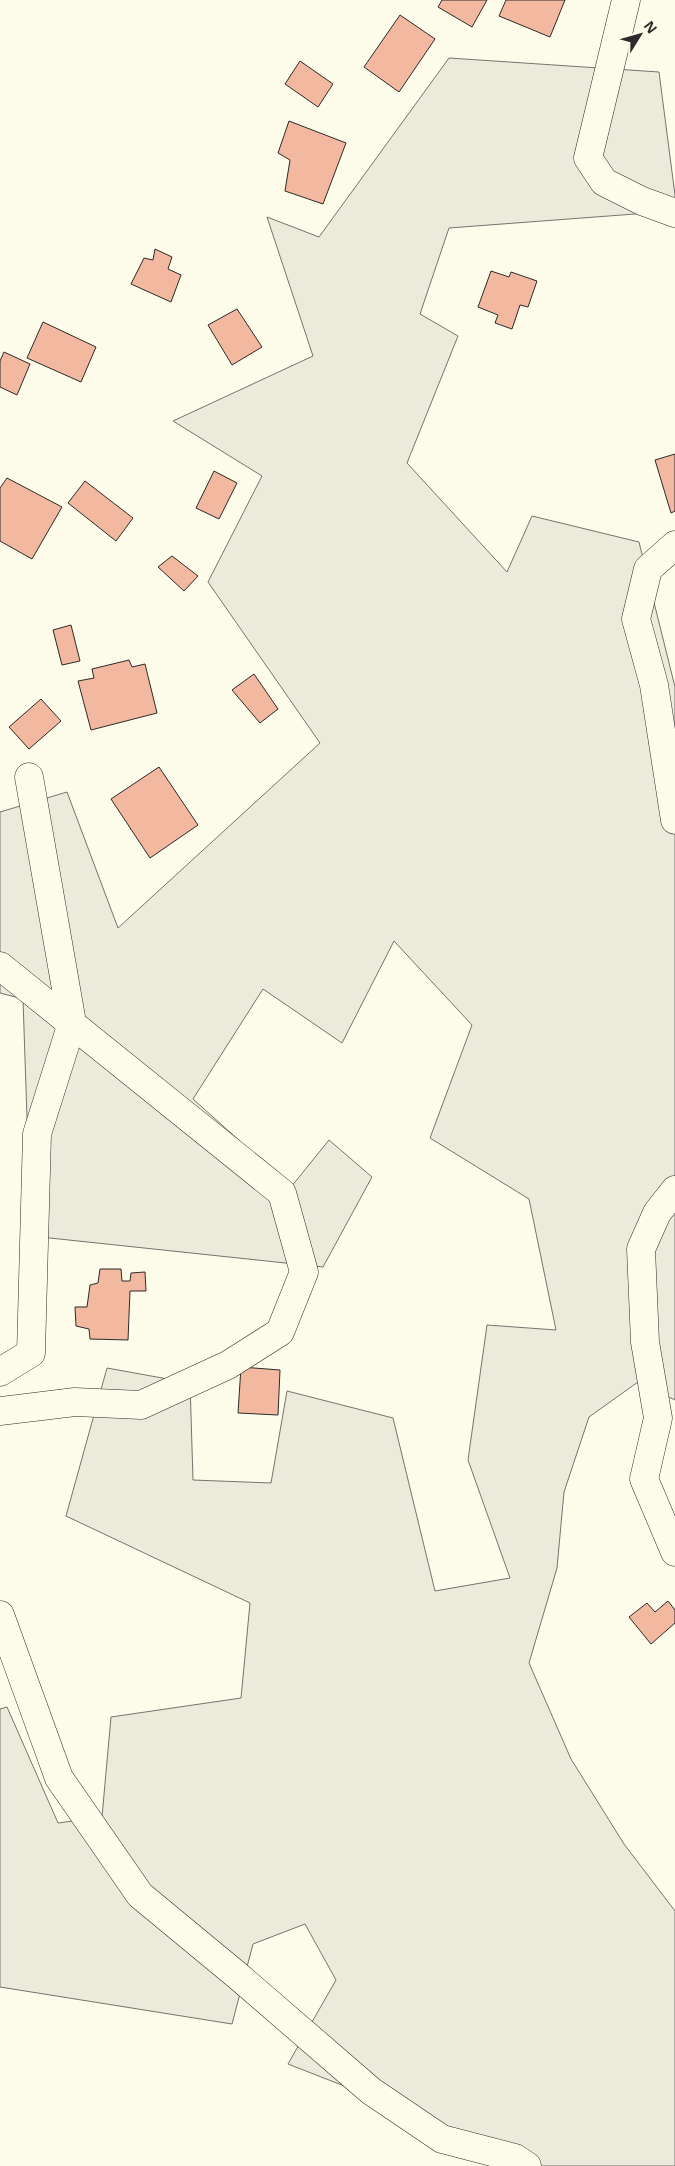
<svg xmlns="http://www.w3.org/2000/svg" width="675" height="2166" viewBox="0 0 675 2166" font-family="'Open Sans',sans-serif">
  <rect width="100%" height="100%" fill="#fdfbea"/>
  <!-- green -->
  <path fill="#ecebdb" stroke="#74746e" d="M449,58L659,72L675,195V211L449,228L420,314L458,336L407,463L507,572L532,516L639,542L675,687V1400L638,1382L589,1417L564,1492L557,1568L529,1663L571,1759L624,1844L675,1911V2166H518L467,2134L288,2064L336,1980L305,1924L253,1944L232,2024L0,1987V1709L7,1707L58,1823L102,1817L111,1717L241,1698L250,1603L66,1516L107,1368L190,1383L193,1480L271,1483L287,1391L393,1418L435,1591L510,1578L468,1460L487,1325L556,1330L529,1199L430,1138L472,1025L394,941L342,1043L263,989L193,1099L291,1187L329,1140L372,1177L323,1267L31,1236L23,999L0,993V812L67,792L118,928L320,743L208,582L262,476L173,421L313,356L267,217L319,237Z"/>
  <!-- building -->
  <g fill="#f2b8a0" stroke="#2b2b2b">
    <path d="M442,0H487L472,27L438,7Z"/>
    <path d="M506,0H565L550,37L499,16Z"/>
    <path d="M400,15L435,39L399,92L364,67Z"/>
    <path d="M300,61L333,84L318,107L285,84Z"/>
    <path d="M289,121L346,143L323,204L285,191L290,160L278,153Z"/>
    <path d="M155,249L172,257L168,269L181,275L171,302L131,284L144,258L153,260Z"/>
    <path d="M491,271L509,277L511,272L537,281L528,307L520,305L512,329L495,323L498,315L478,307Z"/>
    <path d="M237,309L262,347L232,365L208,325Z"/>
    <path d="M43,322L96,347L81,382L27,358Z"/>
    <path d="M4,352L30,364L17,395L0,387V361Z"/>
    <path d="M675,454V511L671,513L655,460Z"/>
    <path d="M214,471L237,483L219,519L196,508Z"/>
    <path d="M7,478L62,507L32,559L0,541V488Z"/>
    <path d="M85,481L133,518L116,541L68,503Z"/>
    <path d="M172,556L198,576L184,591L158,567Z"/>
    <path d="M71,625L80,661L62,665L53,630Z"/>
    <path d="M129,660L132,667L145,664L157,713L91,730L78,681L94,678L92,669Z"/>
    <path d="M254,674L278,709L260,723L232,690Z"/>
    <path d="M41,699L61,721L29,749L9,727Z"/>
    <path d="M159,767L198,825L150,858L111,799Z"/>
    <path d="M100,1269H121L122,1281H130L131,1273L145,1272L146,1291H130L128,1340L90,1339L89,1329L76,1326L75,1307H87L90,1285L98,1283Z"/>
    <path d="M241,1367L280,1370L278,1415L238,1413Z"/>
    <path d="M668,1601L675,1610V1623L651,1644L629,1617L647,1603L655,1612Z"/>
  </g>
  <g fill="none" stroke-linecap="round" stroke-linejoin="round">
    <!-- street casing -->
    <g stroke="#2b2b2b" stroke-width="29">
      <g id="street">
        <path d="M626,0L588,158L604,182L642,201L675,213"/>
        <path d="M675,545L648,569L636,619L654,685L675,820"/>
        <path d="M0,966L282,1193L304,1272L280,1332L228,1365L141,1405L75,1402L0,1411"/>
        <path d="M675,1190L657,1213L641,1249L645,1342L658,1418L644,1479L675,1552"/>
        <path d="M0,1372L31,1353L37,1134L72,1023L29,777"/>
        <path d="M0,1615L59,1778L140,1895L238,1976L371,2091L442,2139L515,2158L527,2166"/>
      </g>
    </g>
    <!-- street -->
    <use href="#street" stroke="#fdfbea" stroke-width="28"/>
  </g>
  <!-- north arrow -->
  <g transform="translate(640 35) rotate(53)" stroke="#fdfbea" stroke-width="4" paint-order="stroke">
  <path d="M0-4L9 19L0 12L-9 19Z" fill="#2b2b2b"/>
  <text y="-8" font-size="14" font-weight="bold" text-anchor="middle" fill="#2b2b2b">N</text>
  </g>
</svg>
